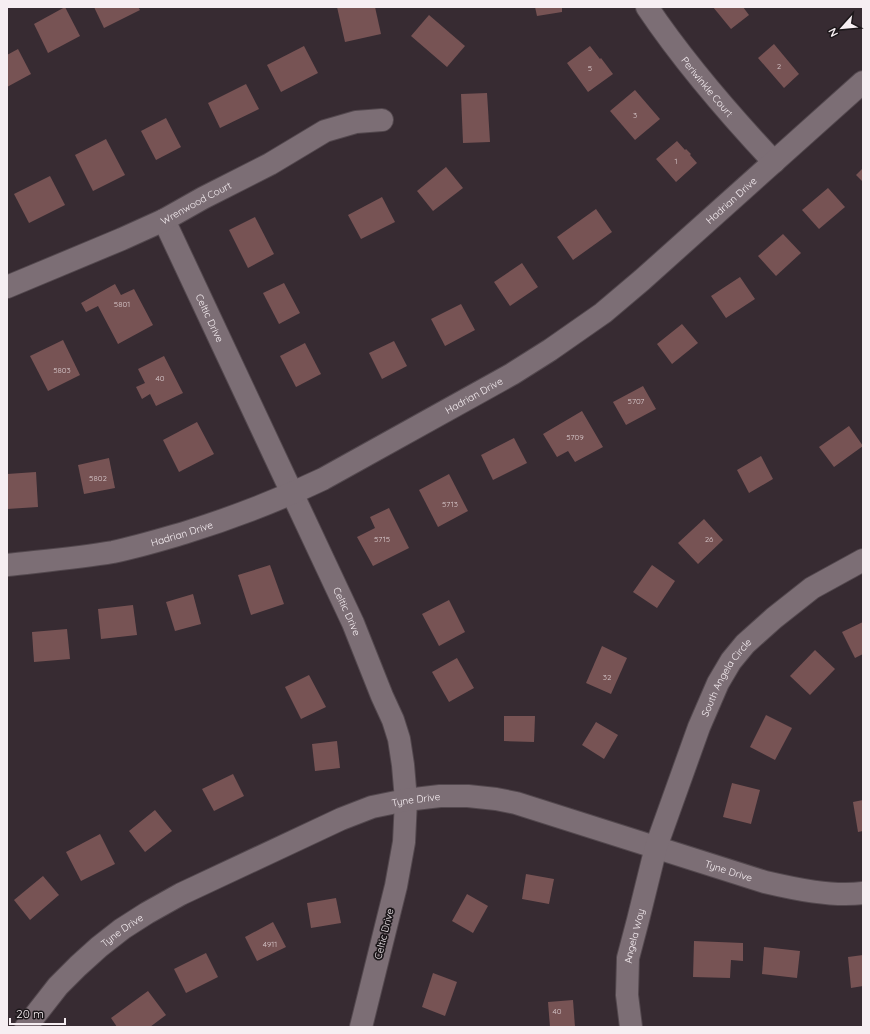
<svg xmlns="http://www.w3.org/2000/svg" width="870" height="1034" viewBox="0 0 870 1034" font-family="Quicksand,sans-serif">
  <rect width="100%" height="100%" fill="#372b32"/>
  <!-- building -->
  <g fill="#775354">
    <path d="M65,7L80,36L48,53L34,24Z"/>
    <path d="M94,7H138L140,10L104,28Z"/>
    <path d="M337,7H375L381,34L345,42Z"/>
    <path d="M535,7H562V12L537,16Z"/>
    <path d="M713,7H743L749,15L731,29Z"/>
    <path d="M429,15L465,46L447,67L411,36Z"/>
    <path d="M774,44L799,74L784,88L758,58Z"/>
    <path d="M304,46L318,73L281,92L267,65Z"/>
    <path d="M590,46L600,59L601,58L613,74L588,92L567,63Z"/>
    <path d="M18,49L31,74L7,87V55Z"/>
    <path d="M246,84L259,109L220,128L208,103Z"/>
    <path d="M635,90L660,119L635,140L610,111Z"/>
    <path d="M487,93L490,142L463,143L461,94Z"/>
    <path d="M166,118L181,147L156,160L141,131Z"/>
    <path d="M106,139L125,175L93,191L75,155Z"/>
    <path d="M677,141L685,150L686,149L691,154L690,155L697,163L676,182L656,159Z"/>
    <path d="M446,167L463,188L433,211L417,191Z"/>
    <path d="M863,168V182L856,175Z"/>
    <path d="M50,176L65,205L29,223L14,194Z"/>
    <path d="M828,188L845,207L819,229L802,210Z"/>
    <path d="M382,197L395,222L361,239L348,215Z"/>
    <path d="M596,209L612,232L573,260L557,237Z"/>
    <path d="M255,217L274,254L248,268L229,230Z"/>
    <path d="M783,234L801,253L776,276L758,256Z"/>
    <path d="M522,263L538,287L510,306L494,282Z"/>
    <path d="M740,277L755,299L726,318L711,296Z"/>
    <path d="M284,283L300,313L279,324L263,293Z"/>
    <path d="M115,284L121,295L134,289L153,325L118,344L98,306L86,312L81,303Z"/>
    <path d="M461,304L475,330L445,346L431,319Z"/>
    <path d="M682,324L698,343L672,364L657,344Z"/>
    <path d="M63,340L80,375L48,391L30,356Z"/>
    <path d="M394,341L407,366L382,379L369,353Z"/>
    <path d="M305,343L321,374L296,387L280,356Z"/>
    <path d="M164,356L183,393L156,406L150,394L142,399L136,387L145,383L138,369Z"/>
    <path d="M643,386L656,409L626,425L613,402Z"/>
    <path d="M582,411L603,447L575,462L568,451L557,457L543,434Z"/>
    <path d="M197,422L214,454L179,472L163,440Z"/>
    <path d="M849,426L863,446L834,467L819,447Z"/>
    <path d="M514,438L527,463L493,480L481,455Z"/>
    <path d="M761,456L773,479L749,493L737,470Z"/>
    <path d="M109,458L115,488L84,494L78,465Z"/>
    <path d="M36,472L38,507L7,509V474Z"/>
    <path d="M449,474L468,511L438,527L419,490Z"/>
    <path d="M389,508L409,548L373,566L357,537L375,528L370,517Z"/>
    <path d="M704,519L723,540L698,564L678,543Z"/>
    <path d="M270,565L284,604L251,615L238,575Z"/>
    <path d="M652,565L675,581L657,608L633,592Z"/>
    <path d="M193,594L201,624L175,631L166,602Z"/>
    <path d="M449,600L465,632L439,646L422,614Z"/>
    <path d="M133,605L137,635L101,639L98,609Z"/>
    <path d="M863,622V654L855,658L842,632Z"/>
    <path d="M67,629L70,659L34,662L32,632Z"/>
    <path d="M602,646L627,658L611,694L586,683Z"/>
    <path d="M815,650L835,669L810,695L790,676Z"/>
    <path d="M457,658L474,688L449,702L432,672Z"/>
    <path d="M309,675L326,707L301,719L285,687Z"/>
    <path d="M766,715L792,728L775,760L750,747Z"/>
    <path d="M504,716H535L534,742L504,741Z"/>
    <path d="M596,722L618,735L604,759L582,745Z"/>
    <path d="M337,741L340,768L315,771L312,744Z"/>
    <path d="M233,774L244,796L214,811L202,789Z"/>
    <path d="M732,783L760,790L751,824L723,817Z"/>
    <path d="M863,800V831L858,832L853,802Z"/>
    <path d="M155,810L172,831L145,852L129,831Z"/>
    <path d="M100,834L115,864L81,881L66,852Z"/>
    <path d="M526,874L554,879L549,904L522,899Z"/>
    <path d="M43,876L59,895L30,920L14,900Z"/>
    <path d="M467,894L488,906L473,933L452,921Z"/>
    <path d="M336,898L341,923L311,928L307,903Z"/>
    <path d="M273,922L286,947L257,961L245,937Z"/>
    <path d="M694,941L743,943V961L731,960L730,978L693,977Z"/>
    <path d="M764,947L800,951L797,978L762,974Z"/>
    <path d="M206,953L218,977L186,993L174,969Z"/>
    <path d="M863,955V986L851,988L848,957Z"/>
    <path d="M433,973L457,982L445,1016L422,1007Z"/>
    <path d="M148,991L166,1015L150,1027H117L111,1018Z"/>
    <path d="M573,1000L575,1027H550L548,1002Z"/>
  </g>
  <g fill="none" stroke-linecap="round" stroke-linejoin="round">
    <!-- minor casing -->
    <g stroke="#53484e" stroke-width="24">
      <g id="minor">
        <path id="s1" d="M647,7C684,62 728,113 774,162"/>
        <path id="s2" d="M164,220L353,623L382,696L393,720L399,739L403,765L406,800L404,842L396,886L361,1027"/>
        <path id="s3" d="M7,287L122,239L164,220L203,198L270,164L325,131L356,122L382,120"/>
        <path id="s4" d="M7,565C42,561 78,558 113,552C137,547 160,540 184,533C232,518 277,501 323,479L512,374L550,350L603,313L642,280L863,82"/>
        <path id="s5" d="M26,1027L58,986L78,966L99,947L122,929L147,913L181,894L341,819L372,807L406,800L440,796H468L496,799L516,803L765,882C795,889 832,897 863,893"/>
        <path id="s6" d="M631,1027L627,995L628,958L638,920L656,847L699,727L718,683L731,661L745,644L774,618L812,588L863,560"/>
      </g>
    </g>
    <!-- minor -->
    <use href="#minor" stroke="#7c6e75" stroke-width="22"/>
  </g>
  <g text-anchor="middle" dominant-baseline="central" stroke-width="3.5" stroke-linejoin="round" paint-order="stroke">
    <!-- number labels -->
    <g font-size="8" fill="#d6c7ca">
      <text x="779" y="66">2</text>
      <text x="590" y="68">5</text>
      <text x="635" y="115">3</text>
      <text x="676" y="161">1</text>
      <text x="122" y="304">5801</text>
      <text x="62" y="370">5803</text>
      <text x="160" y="378">40</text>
      <text x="636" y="401">5707</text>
      <text x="575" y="437">5709</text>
      <text x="98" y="478">5802</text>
      <text x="450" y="504">5713</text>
      <text x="382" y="539">5715</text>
      <text x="709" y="539">26</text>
      <text x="607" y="677">32</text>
      <text x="270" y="944">4911</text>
      <text x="557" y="1011">40</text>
    </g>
    <!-- street labels -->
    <g font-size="10" fill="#f6eef2" stroke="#1b1619">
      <text stroke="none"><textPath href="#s1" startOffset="100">Periwinkle Court</textPath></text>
      <text stroke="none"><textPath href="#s4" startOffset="826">Hadrian Drive</textPath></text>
      <text stroke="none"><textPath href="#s3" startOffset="207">Wrenwood Court</textPath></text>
      <text stroke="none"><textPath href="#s2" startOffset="108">Celtic Drive</textPath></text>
      <text stroke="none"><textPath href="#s4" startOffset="502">Hadrian Drive</textPath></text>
      <text stroke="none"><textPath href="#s4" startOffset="178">Hadrian Drive</textPath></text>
      <text stroke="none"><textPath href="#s2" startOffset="432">Celtic Drive</textPath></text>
      <text stroke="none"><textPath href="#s6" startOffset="368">South Angela Circle</textPath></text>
      <text stroke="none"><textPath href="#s5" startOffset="461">Tyne Drive</textPath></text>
      <text stroke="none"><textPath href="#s5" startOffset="785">Tyne Drive</textPath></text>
      <text stroke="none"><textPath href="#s5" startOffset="137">Tyne Drive</textPath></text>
      <text transform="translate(384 934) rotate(-76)">Celtic Drive</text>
      <text stroke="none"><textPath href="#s6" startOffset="92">Angela Way</textPath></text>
    </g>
  </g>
  <!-- border -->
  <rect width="870" height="1034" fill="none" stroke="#f6eef2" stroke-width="16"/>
  <!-- north arrow -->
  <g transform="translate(842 28) rotate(243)" stroke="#1b1619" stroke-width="3" paint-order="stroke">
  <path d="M0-3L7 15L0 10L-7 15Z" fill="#f6eef2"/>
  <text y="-6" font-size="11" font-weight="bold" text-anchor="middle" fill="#f6eef2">N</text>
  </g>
  <!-- scale -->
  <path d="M10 1018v6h55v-6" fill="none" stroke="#f6eef2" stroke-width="2"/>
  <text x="16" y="1018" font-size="12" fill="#f6eef2" stroke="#1b1619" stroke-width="3" paint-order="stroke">20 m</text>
</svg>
